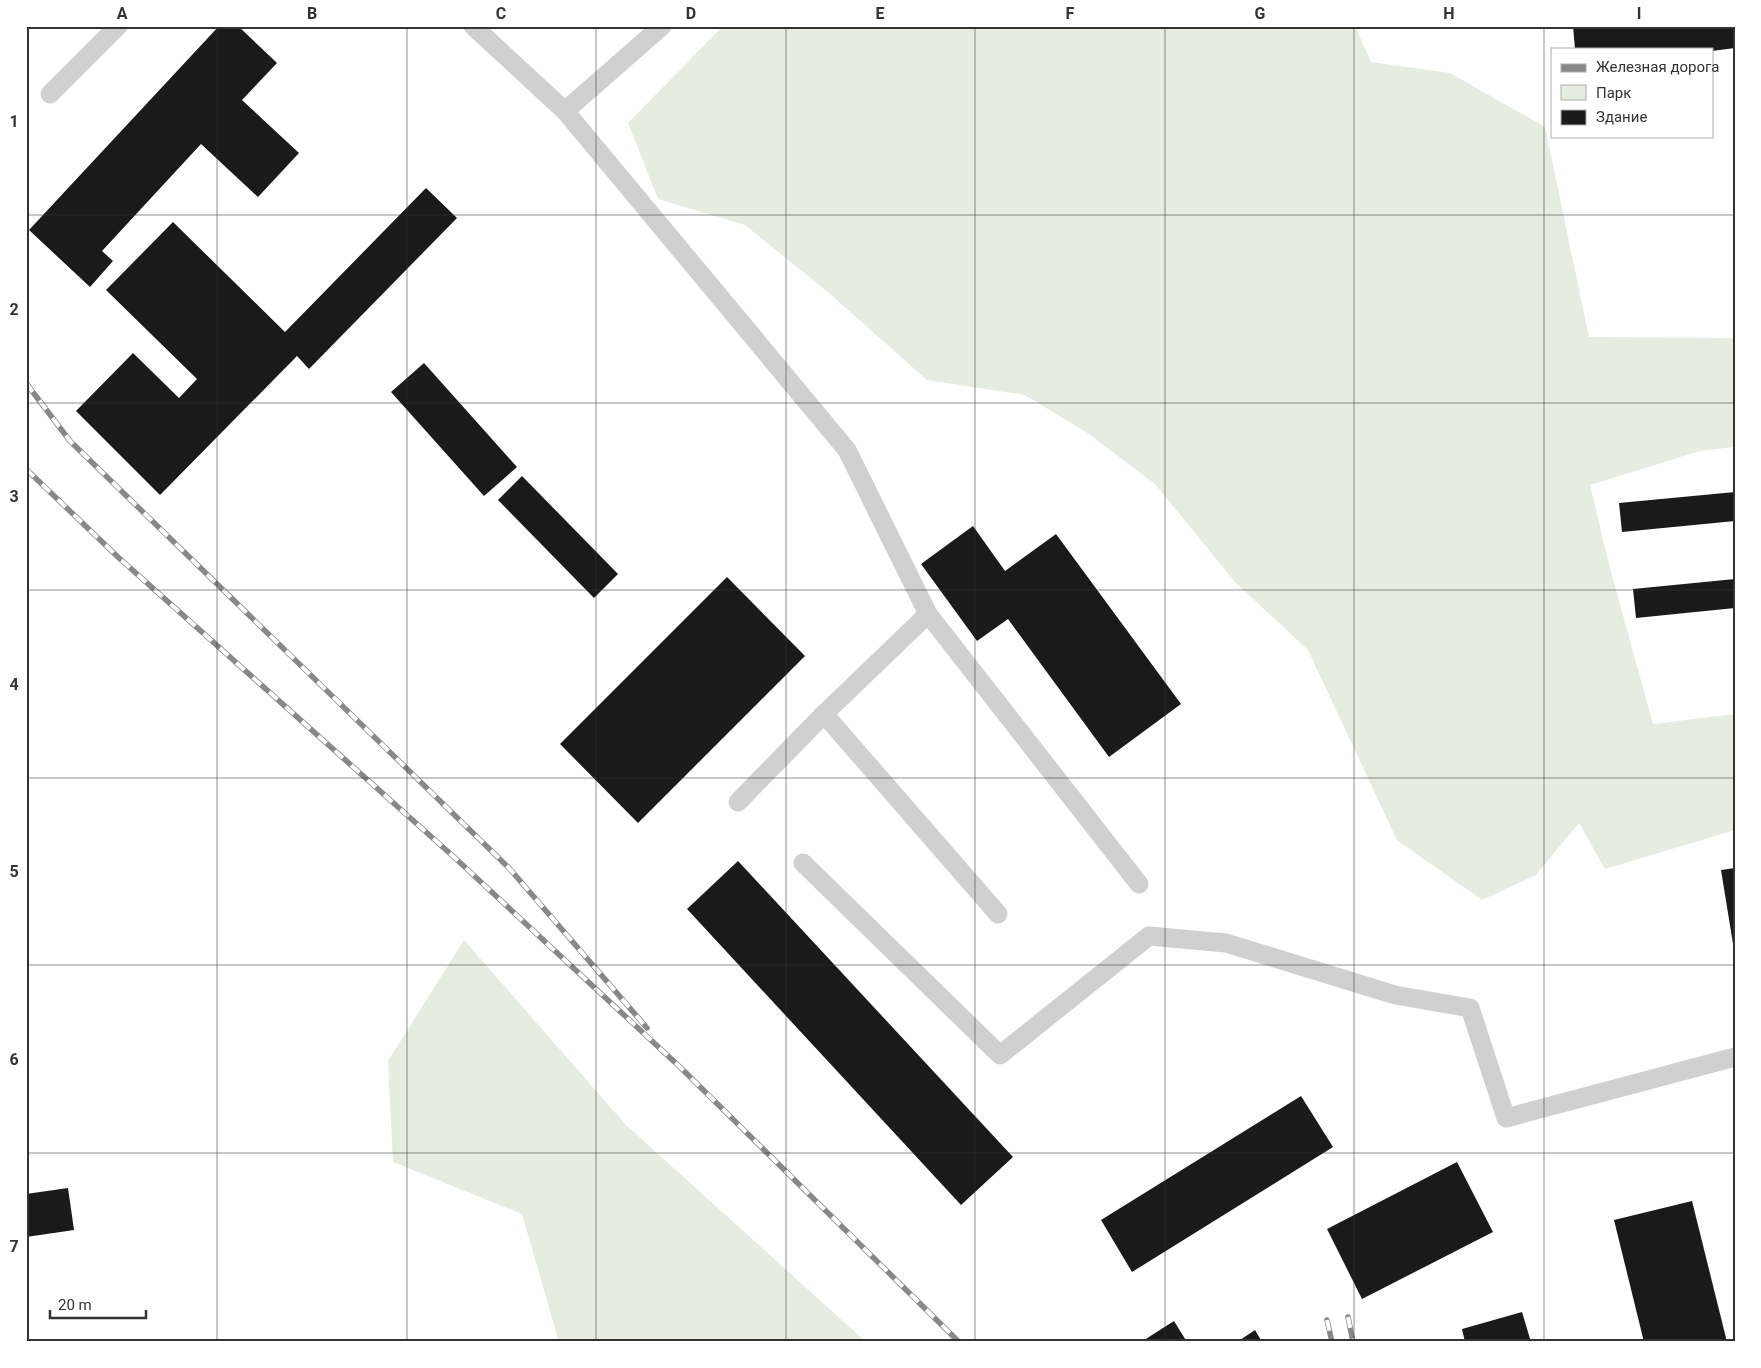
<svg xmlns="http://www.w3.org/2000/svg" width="1761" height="1368" viewBox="0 0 1761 1368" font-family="Roboto,sans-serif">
  <rect width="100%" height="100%" fill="#fff"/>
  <!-- green -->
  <g fill="#e6ecdf">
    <path d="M723,26H1355L1371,62L1450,73L1545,127L1589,337L1735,338V447L1700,451L1590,485L1611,572L1653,724L1735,714V830L1605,869L1579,823L1536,875L1482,900L1397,840L1308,650L1235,582L1155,484L1089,434L1025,395L927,380L829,293L745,225L658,199L628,123Z"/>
    <path d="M464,940L626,1125L866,1342H559L522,1214L393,1162L388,1061Z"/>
  </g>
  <!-- building -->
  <g fill="#1a1a1a">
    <path d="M219,26H238L277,63L242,100L299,153L258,197L201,144L102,251L113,261L90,287L29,230Z"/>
    <path d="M1573,26H1735V48L1712,51V49H1575Z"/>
    <path d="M426,188L457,218L309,369L297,356L160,495L76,411L133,353L179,398L197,379L106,290L173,222L285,332Z"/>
    <path d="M424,363L517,467L484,496L391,392Z"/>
    <path d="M522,476L618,574L594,598L498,500Z"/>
    <path d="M1735,492V521L1622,532L1619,503Z"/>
    <path d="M973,526L1005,571L1056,534L1181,704L1109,757L1008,619L977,641L921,564Z"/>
    <path d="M727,577L805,656L638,823L560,744Z"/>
    <path d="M1735,579V608L1636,618L1633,589Z"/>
    <path d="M738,861L1013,1157L961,1205L687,909Z"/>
    <path d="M1735,868V950H1734L1721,870Z"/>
    <path d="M1301,1096L1333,1147L1132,1272L1101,1220Z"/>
    <path d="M1457,1162L1493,1232L1362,1299L1327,1229Z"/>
    <path d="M68,1188L74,1230L26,1237V1194Z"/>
    <path d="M1692,1201L1727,1342H1644L1614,1220Z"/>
    <path d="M1522,1312L1531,1342H1465L1462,1329Z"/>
    <path d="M1174,1321L1187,1342H1141Z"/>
    <path d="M1255,1330L1262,1342H1237Z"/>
  </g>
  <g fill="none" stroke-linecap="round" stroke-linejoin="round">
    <!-- lane -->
    <g stroke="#d0d0d0" stroke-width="19">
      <path d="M473,26L565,111L662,26"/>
      <path d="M50,94L118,26"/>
      <path d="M565,111L847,450L928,614L824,714L738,802"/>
      <path d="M928,614L1139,884"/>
      <path d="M824,714L998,914"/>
      <path d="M803,863L1000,1055L1149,936L1226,943L1395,995L1470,1008L1506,1118L1735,1057"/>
    </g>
    <!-- rail casing -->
    <g stroke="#888" stroke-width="5.5">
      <g id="rail">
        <path d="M26,383L70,441L509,868L647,1028"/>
        <path d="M26,469L119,558L454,857L681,1068L959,1342"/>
        <path d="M1348,1317L1353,1342"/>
        <path d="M1327,1320L1332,1342"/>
      </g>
    </g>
    <!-- rail -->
    <use href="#rail" stroke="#fff" stroke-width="4" stroke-dasharray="11" stroke-linecap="butt"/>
  </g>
  <!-- grid -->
  <path fill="none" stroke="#333" stroke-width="1" stroke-opacity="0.55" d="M217,26V1342M407,26V1342M596,26V1342M786,26V1342M975,26V1342M1165,26V1342M1354,26V1342M1544,26V1342M26,215H1735M26,403H1735M26,590H1735M26,778H1735M26,965H1735M26,1153H1735"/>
  <!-- border -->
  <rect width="1761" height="1368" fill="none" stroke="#ffffff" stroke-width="55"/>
  <!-- legend -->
  <rect x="1551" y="48" width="162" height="90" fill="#ffffff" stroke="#adadad"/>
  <rect x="1561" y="64" width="25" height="8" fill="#888888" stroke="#adadad"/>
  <text x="1596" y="72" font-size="15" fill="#333333">Железная дорога</text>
  <rect x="1561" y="85" width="25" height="15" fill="#e6ecdf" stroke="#adadad"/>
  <text x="1596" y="98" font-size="15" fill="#333333">Парк</text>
  <rect x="1561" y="110" width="25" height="15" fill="#1a1a1a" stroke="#adadad"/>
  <text x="1596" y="122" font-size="15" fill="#333333">Здание</text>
  <!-- scale -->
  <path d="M50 1310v8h96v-8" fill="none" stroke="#333333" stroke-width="2.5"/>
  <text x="58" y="1310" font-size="15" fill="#333333" stroke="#ffffff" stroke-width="4" paint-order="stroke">20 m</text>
  <rect x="28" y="28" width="1706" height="1312" fill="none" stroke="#333" stroke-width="2"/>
  <g font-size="16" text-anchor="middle" font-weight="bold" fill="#333">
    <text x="122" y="19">A</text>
    <text x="312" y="19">B</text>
    <text x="501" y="19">C</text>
    <text x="691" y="19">D</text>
    <text x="880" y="19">E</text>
    <text x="1070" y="19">F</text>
    <text x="1260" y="19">G</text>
    <text x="1449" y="19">H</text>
    <text x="1639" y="19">I</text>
    <text x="14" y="127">1</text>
    <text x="14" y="315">2</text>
    <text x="14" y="502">3</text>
    <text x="14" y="690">4</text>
    <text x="14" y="877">5</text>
    <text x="14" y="1065">6</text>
    <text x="14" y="1252">7</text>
  </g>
</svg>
